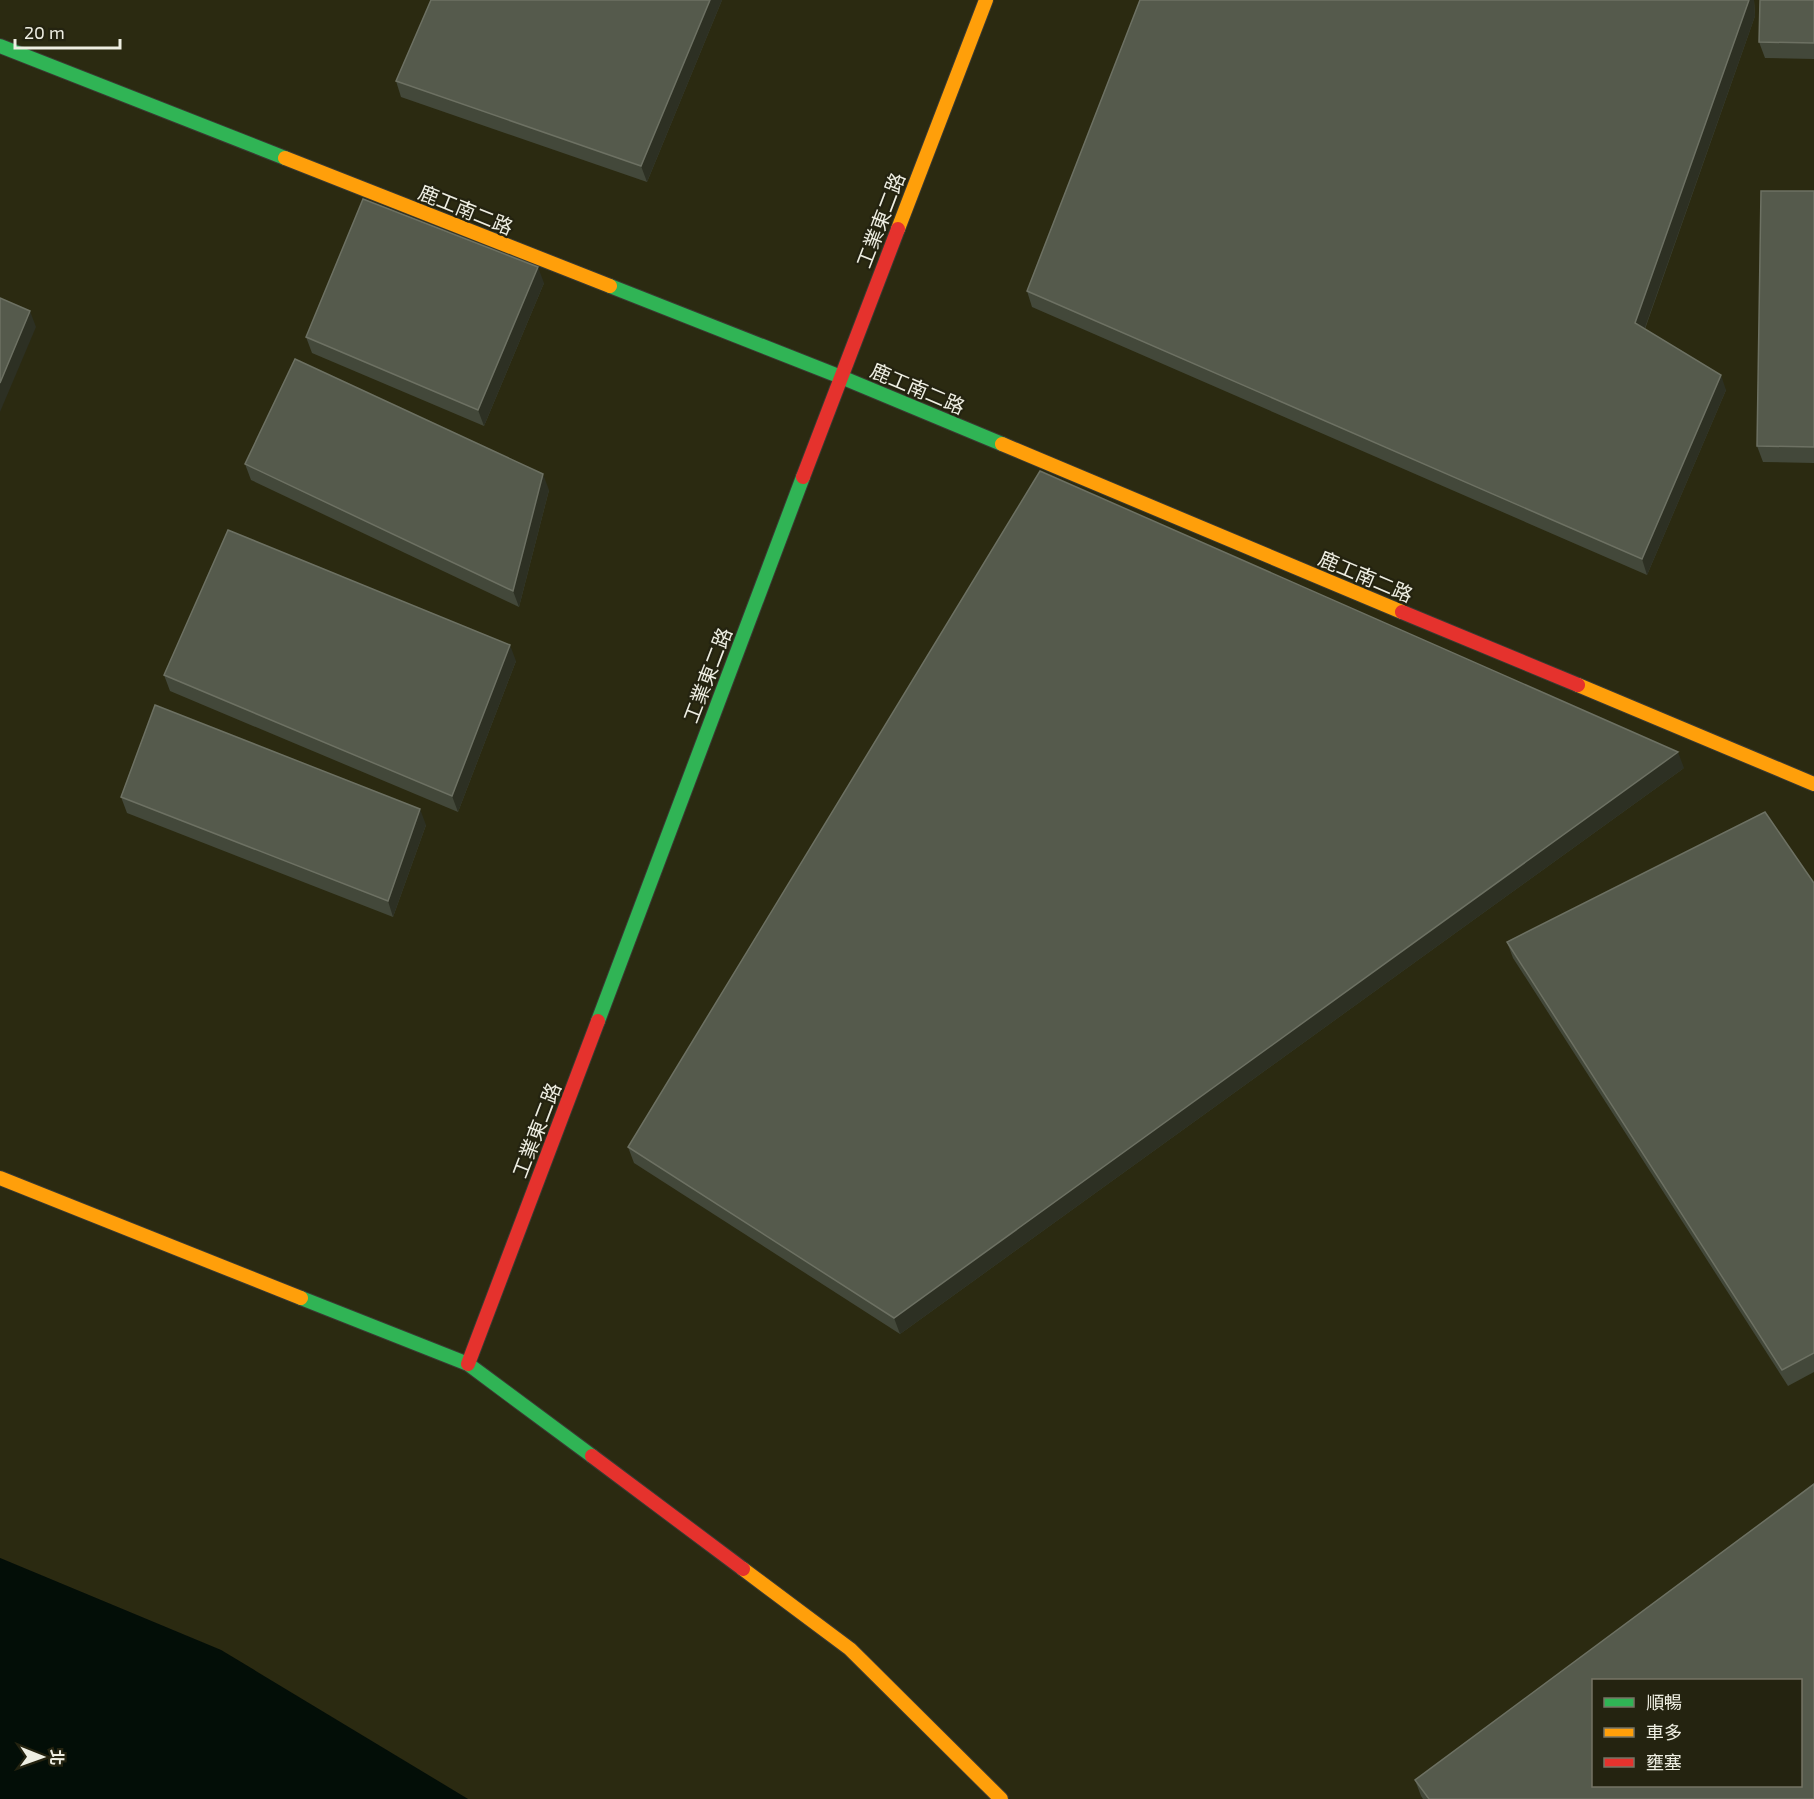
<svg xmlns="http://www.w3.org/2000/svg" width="1814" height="1799" viewBox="0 0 1814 1799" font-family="'Exo 2','Noto Sans TC',sans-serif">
  <rect width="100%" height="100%" fill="#1f1f14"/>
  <!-- built -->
  <path fill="#2b2a11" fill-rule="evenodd" d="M0,0H1814V1799H468L221,1650L0,1558ZM1594,1680H1800V1786H1594Z"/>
  <!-- water -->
  <path fill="#030e07" d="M0,1558L221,1650L468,1799H0Z"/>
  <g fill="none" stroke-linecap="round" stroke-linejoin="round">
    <!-- fast casing -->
    <g stroke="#3a3a32" stroke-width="16">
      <g id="fast">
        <path d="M0,46L285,158"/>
        <path d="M610,286L841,377L1002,444"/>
        <path d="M598,1021L803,477"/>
        <path d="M301,1298L468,1364L592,1456"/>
      </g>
    </g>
    <!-- slow casing -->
    <g stroke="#3a3a32" stroke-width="16">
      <g id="slow">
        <path d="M285,158L610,286"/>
        <path d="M898,229L986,0"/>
        <path d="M1002,444L1402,612"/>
        <path d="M1578,685L1814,784"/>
        <path d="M0,1178L301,1298"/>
        <path d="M743,1569L850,1649L1001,1799"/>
      </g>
    </g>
    <!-- jam casing -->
    <g stroke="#3a3a32" stroke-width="16">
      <g id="jam">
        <path d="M803,477L898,229"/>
        <path d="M1402,612L1578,685"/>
        <path d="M468,1364L598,1021"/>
        <path d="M592,1456L743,1569"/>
      </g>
    </g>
    <!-- fast -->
    <use href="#fast" stroke="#30b455" stroke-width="14"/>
    <!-- slow -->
    <use href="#slow" stroke="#ff9f0a" stroke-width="14"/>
    <!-- jam -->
    <use href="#jam" stroke="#e5322d" stroke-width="14"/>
  </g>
  <!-- wall -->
  <g fill="#43483a">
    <path d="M722,0L647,182L401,97L396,81Z"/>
    <path d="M1140,0H1754L1755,16L1645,329L1726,390L1647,575L1032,307L1027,291Z"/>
    <path d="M1814,0V59L1765,58L1759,42Z"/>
    <path d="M1814,191V463L1763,462L1757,446Z"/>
    <path d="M544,283L484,426L312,353L306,337Z"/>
    <path d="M245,464L549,490L519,607L251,480Z"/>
    <path d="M516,661L458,812L170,691L164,675Z"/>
    <path d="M1684,768L900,1334L634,1163L628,1147Z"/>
    <path d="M121,797L426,825L393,917L127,813Z"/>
    <path d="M1814,883V1372L1788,1386L1513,958L1507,942Z"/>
    <path d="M1415,1780L1814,1799H1423L1421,1796Z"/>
  </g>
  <!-- shaded-wall -->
  <g fill="#2d3023">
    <path d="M710,0H722L647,182L641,166Z"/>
    <path d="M1749,0H1754L1755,16L1641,339L1635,323Z"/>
    <path d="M538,267L544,283L484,426L478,410Z"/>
    <path d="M30,311L36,327L0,412V383Z"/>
    <path d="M1721,375L1726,390L1647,575L1642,559Z"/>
    <path d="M543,474L549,490L519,607L513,591Z"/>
    <path d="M510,645L516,661L458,812L452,796Z"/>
    <path d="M1678,752L1684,768L900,1334L894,1318Z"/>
    <path d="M420,809L426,825L393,917L388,901Z"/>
  </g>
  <!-- building -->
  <g fill="#555a4c" stroke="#6d7163" stroke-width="1.5" fill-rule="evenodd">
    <path d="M431,0H710L641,166L396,81Z"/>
    <path d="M1140,0H1749L1635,323L1721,375L1642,559L1027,291Z"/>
    <path d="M1760,0H1814V43L1759,42Z"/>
    <path d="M1761,191H1814V447L1757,446Z"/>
    <path d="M363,199L538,267L478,410L306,337Z"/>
    <path d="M0,298L30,311L0,383Z"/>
    <path d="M295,359L543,474L513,591L245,464Z"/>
    <path d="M1040,471L1678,752L894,1318L628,1147Z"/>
    <path d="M228,530L510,645L452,796L164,675Z"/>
    <path d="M155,705L420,809L388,901L121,797Z"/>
    <path d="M1765,812L1814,883V1353L1782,1370L1507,942Z"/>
    <path d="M1814,1484V1799H1429L1415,1780ZM1593,1680H1800V1785H1593Z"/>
  </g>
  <g text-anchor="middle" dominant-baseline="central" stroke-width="4.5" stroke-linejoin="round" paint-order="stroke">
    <!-- street labels -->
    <g font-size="20" fill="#eeeee2" stroke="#242310">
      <text transform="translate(466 209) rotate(22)">鹿工南二路</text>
      <text transform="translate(880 220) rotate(-69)">工業東二路</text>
      <text transform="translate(918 388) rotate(23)">鹿工南二路</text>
      <text transform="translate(1366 576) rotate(23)">鹿工南二路</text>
      <text transform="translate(707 675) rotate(-69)">工業東二路</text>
      <text transform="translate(536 1130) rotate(-69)">工業東二路</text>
    </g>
  </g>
  <!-- legend -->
  <rect x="1592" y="1679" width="210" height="108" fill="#242310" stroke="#757464" stroke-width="1.5"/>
  <rect x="1604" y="1698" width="30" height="9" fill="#30b455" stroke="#757464" stroke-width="1.5"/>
  <text x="1646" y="1709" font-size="18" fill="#eeeee2">順暢</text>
  <rect x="1604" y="1728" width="30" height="9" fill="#ff9f0a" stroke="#757464" stroke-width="1.5"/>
  <text x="1646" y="1739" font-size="18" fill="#eeeee2">車多</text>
  <rect x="1604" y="1758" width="30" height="9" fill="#e5322d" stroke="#757464" stroke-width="1.5"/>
  <text x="1646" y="1769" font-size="18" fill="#eeeee2">壅塞</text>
  <!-- north arrow -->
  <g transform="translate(42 1757) rotate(91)" stroke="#242310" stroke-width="4.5" paint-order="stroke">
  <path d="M0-4.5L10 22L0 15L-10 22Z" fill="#eeeee2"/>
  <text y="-9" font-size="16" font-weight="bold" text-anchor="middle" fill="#eeeee2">北</text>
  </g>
  <!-- scale -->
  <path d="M15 39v9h105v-9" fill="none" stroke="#eeeee2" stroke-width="3"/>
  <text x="24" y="39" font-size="18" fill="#eeeee2" stroke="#242310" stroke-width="4.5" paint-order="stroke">20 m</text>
</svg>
